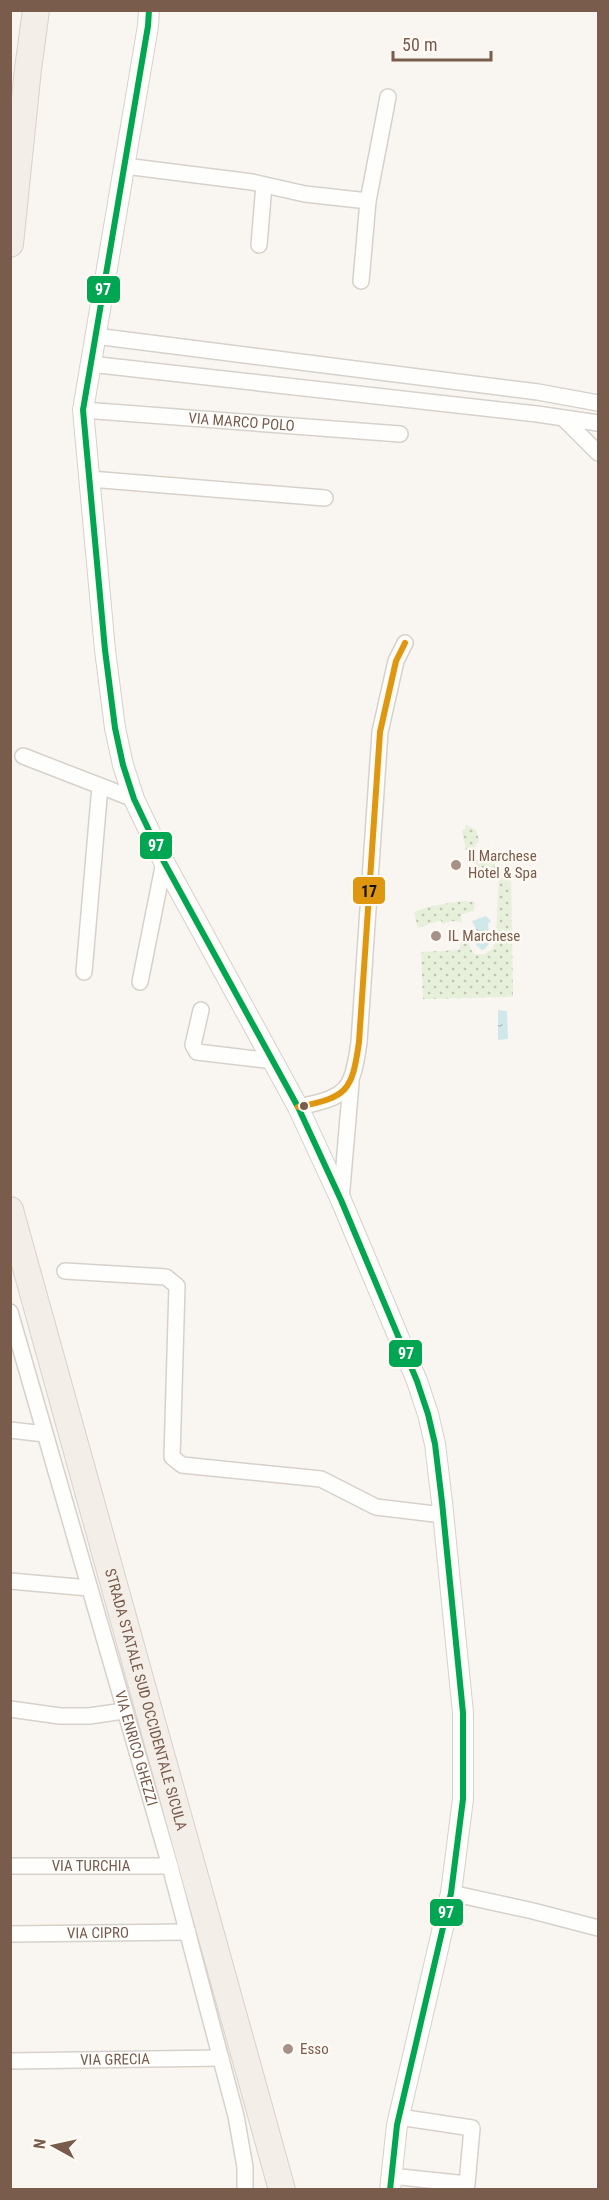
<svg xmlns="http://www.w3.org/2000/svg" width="609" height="2200" viewBox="0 0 609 2200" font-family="'Roboto Condensed',sans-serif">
  <defs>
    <pattern id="grass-dots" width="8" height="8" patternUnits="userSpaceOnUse" patternTransform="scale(1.5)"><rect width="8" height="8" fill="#e7f0db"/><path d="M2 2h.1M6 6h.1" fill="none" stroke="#c0c6b4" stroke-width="1.8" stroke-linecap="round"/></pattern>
    <pattern id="water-ripples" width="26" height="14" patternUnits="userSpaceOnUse" patternTransform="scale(1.5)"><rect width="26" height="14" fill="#d0e8ea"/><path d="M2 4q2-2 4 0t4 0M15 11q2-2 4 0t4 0" fill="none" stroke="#aebfc0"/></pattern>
  </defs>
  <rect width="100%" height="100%" fill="#f9f5f0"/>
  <!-- grass -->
  <g fill="url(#grass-dots)">
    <path d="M466,825L476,830L479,840L473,850L466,851L462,830L465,829Z"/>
    <path d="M489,846L490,855L498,870L496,872L476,866V861Z"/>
    <path d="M511,874L513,997L423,999L421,952L459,950L462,940L469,938L470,948L474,954H485L493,948L496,937L499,876Z"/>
    <path d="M463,901L475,902L474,911L462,914L461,919L463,922L452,921L442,924L441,920L418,928L414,912L431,906Z"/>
  </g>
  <!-- water -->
  <g fill="url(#water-ripples)">
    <path d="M486,916L491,921L488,924L490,942L485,949L482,950L476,945L475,941L478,933L472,921Z"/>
    <path d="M498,1010L507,1011L508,1039L498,1040Z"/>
  </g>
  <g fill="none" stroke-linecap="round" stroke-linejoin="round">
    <!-- minor casing -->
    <g stroke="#d7d1cb" stroke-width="18">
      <g id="minor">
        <path d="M125,166L252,182L305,194L368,201L388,97"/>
        <path d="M259,245L264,185"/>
        <path d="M361,281L368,201"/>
        <path d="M95,336L538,392L598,403"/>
        <path d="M90,364L537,414L598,423"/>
        <path id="s1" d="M83,410L400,434"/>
        <path d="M563,418L598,453"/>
        <path d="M90,479L325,498"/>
        <path d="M23,756L134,799"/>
        <path d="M84,972L100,786"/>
        <path d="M140,982L164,862"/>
        <path d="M201,1010L193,1045L197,1052L273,1061"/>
        <path d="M298,1107C348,1097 352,1091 359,1042L380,732L396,661L405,643"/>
        <path d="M341,1200L351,1083"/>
        <path d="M65,1271L166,1277L177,1286L172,1457L182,1465L321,1479L376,1507L443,1515"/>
        <path id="s2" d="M10,1312L170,1866L236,2116L245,2167V2190"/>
        <path d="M10,1430L45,1434"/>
        <path d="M10,1581L89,1588"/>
        <path d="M10,1709L60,1716H89L124,1711"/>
        <path id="s3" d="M10,1866H170"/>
        <path d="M451,1893L533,1911L598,1928"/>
        <path id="s4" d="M10,1934L188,1932"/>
        <path id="s5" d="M10,2061L221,2058"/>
        <path d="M391,2176L467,2184L472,2128L399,2117"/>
      </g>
    </g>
    <!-- tertiary casing -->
    <g stroke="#d7d1cb" stroke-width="22">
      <path id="tertiary" d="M149,10L148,26L83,410L105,650L115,728L123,765L134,799L164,862L298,1107L341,1200L417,1381L428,1414L435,1444L442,1502L463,1713V1799L451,1893L397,2125L390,2190"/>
    </g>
    <!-- primary casing -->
    <g stroke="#dad1cc" stroke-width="28">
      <g id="primary">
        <path d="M10,244L28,69L36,10"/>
        <path id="s6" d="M10,1210L282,2190"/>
      </g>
    </g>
    <!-- minor -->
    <use href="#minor" stroke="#fefefd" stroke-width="15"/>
    <!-- tertiary -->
    <use href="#tertiary" stroke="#fefefd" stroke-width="20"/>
    <!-- primary -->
    <use href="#primary" stroke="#f3eee8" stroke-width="26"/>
    <!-- bus-1 casing -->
    <g stroke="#fffaf3" stroke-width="10">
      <path id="bus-1" d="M149,10L148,26L83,410L105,650L115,728L123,765L134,799L164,862L298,1107L341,1200L417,1381L428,1414L435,1444L442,1502L463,1713V1799L451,1893L397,2125L390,2190"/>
    </g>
    <!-- bus-2 casing -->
    <g stroke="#fffaf3" stroke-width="10">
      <path id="bus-2" d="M298,1107C348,1097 352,1091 359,1042L380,732L396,661L405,643"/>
    </g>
    <!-- bus-1 -->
    <use href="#bus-1" stroke="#00a651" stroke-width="6"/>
    <!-- bus-2 -->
    <use href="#bus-2" stroke="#de970f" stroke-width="6"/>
  </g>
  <!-- markers -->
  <g fill="#a69286" stroke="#fffaf3" stroke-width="2">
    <circle cx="456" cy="865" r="6"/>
    <circle cx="436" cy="936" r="6"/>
    <circle cx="288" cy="2049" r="6"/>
  </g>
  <circle fill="#7a5c4d" stroke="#fffaf3" stroke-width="2" cx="304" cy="1106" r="5"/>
  <g text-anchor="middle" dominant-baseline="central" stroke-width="5" stroke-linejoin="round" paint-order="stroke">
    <!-- street labels -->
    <g font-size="15" fill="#7a5c4d" stroke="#fffaf3">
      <text stroke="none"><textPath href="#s1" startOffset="159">VIA MARCO POLO</textPath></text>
      <text stroke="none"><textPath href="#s6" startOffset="508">STRADA STATALE SUD OCCIDENTALE SICULA</textPath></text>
      <text stroke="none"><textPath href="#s2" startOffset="454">VIA ENRICO GHEZZI</textPath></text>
      <text stroke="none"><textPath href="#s3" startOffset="81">VIA TURCHIA</textPath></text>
      <text stroke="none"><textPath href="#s4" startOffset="88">VIA CIPRO</textPath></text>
      <text stroke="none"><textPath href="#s5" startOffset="105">VIA GRECIA</textPath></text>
    </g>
    <!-- poi labels -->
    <g font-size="15" fill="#7a5c4d" stroke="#fffaf3" text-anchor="start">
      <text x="468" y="856">Il Marchese<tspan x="468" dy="17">Hotel &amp; Spa</tspan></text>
      <text x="448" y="936">IL Marchese</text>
      <text x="300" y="2049">Esso</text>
    </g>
  </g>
  <g stroke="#fffaf3" stroke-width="2">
    <rect x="86" y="275" width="35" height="29" rx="6" fill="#00a651"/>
    <rect x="139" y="831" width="34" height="29" rx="6" fill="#00a651"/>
    <rect x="352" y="876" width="34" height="29" rx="6" fill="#de970f"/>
    <rect x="388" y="1339" width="35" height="29" rx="6" fill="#00a651"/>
    <rect x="429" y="1898" width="35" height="29" rx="6" fill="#00a651"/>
  </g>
  <g font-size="16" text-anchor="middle" font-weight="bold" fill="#fff">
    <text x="103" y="295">97</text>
    <text x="156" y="851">97</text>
    <text x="406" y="1359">97</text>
    <text x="446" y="1918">97</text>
  </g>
  <g font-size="16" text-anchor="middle" font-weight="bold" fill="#111">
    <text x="369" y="897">17</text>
  </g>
  <!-- border -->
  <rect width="609" height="2200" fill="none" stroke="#7a5c4d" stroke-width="24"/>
  <!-- north arrow -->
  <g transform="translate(54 2146) rotate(278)" stroke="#fffaf3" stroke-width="4.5" paint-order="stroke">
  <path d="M0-4.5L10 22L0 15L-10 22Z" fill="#7a5c4d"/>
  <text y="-9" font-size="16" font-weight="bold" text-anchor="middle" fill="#7a5c4d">N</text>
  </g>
  <!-- scale -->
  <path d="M393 51v9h98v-9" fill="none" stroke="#7a5c4d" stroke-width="3"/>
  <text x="402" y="51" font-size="18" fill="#7a5c4d" stroke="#fffaf3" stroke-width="4.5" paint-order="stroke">50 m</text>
</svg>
